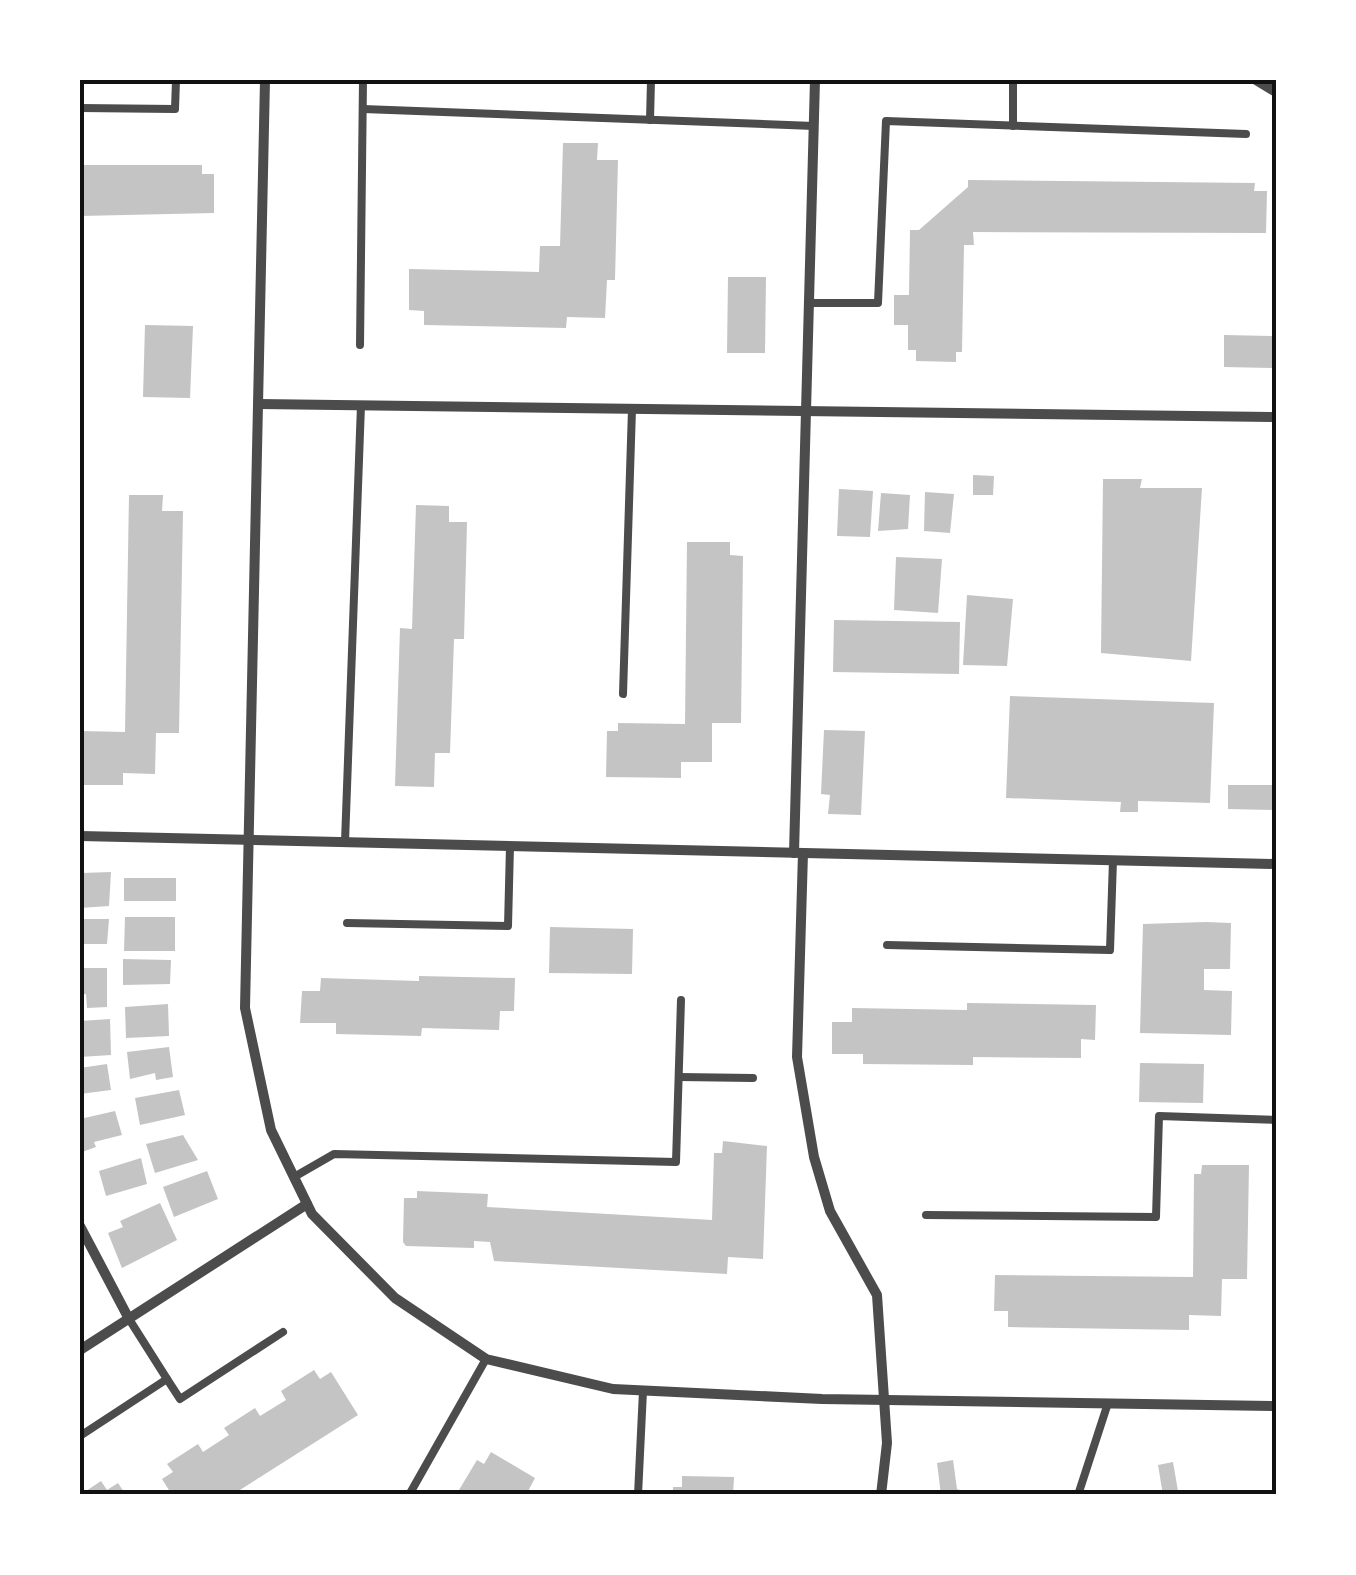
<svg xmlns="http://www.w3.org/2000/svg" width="1356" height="1575" viewBox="0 0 1356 1575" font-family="Ubuntu,sans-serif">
  <rect width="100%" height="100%" fill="#fff"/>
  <!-- building -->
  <g fill="#c4c4c4">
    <path d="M563,143H598L597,160H618L615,280H607L605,318L567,317L566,328L424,325V311L409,310V269L539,272L540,246H560Z"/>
    <path d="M80,165H202V174H214V213L80,216Z"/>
    <path d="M968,180L1255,183L1254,191H1267L1266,233L973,232L974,245H964L962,352H956V362L916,361V350H908V325H894V295H909L910,230H919L968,187Z"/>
    <path d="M728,277H766L765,353H727Z"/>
    <path d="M145,325L193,326L190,398L143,397Z"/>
    <path d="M1224,335L1276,336V368L1224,367Z"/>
    <path d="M973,475L994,476L993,495H973Z"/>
    <path d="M1103,479H1142L1140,488H1202L1191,661L1101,653Z"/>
    <path d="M839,489L873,491L870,537L837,536Z"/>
    <path d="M925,492L954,494L950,533L924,531Z"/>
    <path d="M881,493L910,495L908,529L878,531Z"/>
    <path d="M129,495H163L162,511H183L179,733H156L155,774L123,773V785H80V731L125,732Z"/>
    <path d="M416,505L449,506V522H467L464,639H454L450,753H435L434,787L395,786L400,628L412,629Z"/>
    <path d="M687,542H730V555L743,556L741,723H712V762H681V778L606,777L607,731H618V723L685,724Z"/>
    <path d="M896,557L942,559L938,613L894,610Z"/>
    <path d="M967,595L1013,599L1007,666L963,665Z"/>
    <path d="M834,620L960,622L959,674L833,672Z"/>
    <path d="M1010,696L1214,703L1210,803L1138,801V812H1120L1121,802L1006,798Z"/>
    <path d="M824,730L865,731L861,815L828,814L830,795L821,794Z"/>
    <path d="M1228,785H1273V810L1228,809Z"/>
    <path d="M111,872L109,906L80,908L82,873Z"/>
    <rect x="124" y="878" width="52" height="23"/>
    <path d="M125,917H175V951H124Z"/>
    <path d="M80,919H109L107,944H80Z"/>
    <path d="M1206,922L1231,923L1230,969H1204V990L1232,991L1231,1035L1140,1033L1143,924Z"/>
    <path d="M550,927L633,929L632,974L549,973Z"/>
    <path d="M123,959L171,960L170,984L123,985Z"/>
    <path d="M80,968H107V1007L87,1008L86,994L80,995Z"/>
    <path d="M419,976L515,978L514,1011H500L499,1030L422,1028L421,1036L336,1034V1023H300L302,991H320L321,978L419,981Z"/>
    <path d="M967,1003L1096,1005L1095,1040L1081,1039V1058L973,1057V1065L863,1064V1054H832V1022H852V1008L967,1010Z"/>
    <path d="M168,1004L169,1036L126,1038L125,1007Z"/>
    <path d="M110,1019L111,1055L80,1057V1021Z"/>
    <path d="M169,1047L173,1077L156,1080L155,1073L130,1079L127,1052Z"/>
    <path d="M1140,1063L1204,1064L1203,1103L1139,1102Z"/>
    <path d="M107,1064L111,1090L80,1094V1068Z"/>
    <path d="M179,1090L185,1115L140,1125L135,1098Z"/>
    <path d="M115,1111L122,1135L94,1142L96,1147L82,1152L80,1119Z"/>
    <path d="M183,1135L198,1160L155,1173L146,1144Z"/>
    <path d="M723,1141L767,1146L763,1259L728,1257L727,1274L494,1261L490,1242L474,1241V1248L406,1246L403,1242L404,1198H417V1191L488,1194L487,1207L712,1220L714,1153H722Z"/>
    <path d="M141,1158L147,1184L106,1196L99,1171Z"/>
    <path d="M1202,1165H1249L1247,1279H1222L1221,1316L1189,1315V1330L1008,1327V1311H994L995,1275L1193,1277L1194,1174H1201Z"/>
    <path d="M207,1171L218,1199L174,1217L163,1187Z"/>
    <path d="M160,1203L177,1240L122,1268L108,1233L123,1227L120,1221Z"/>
    <path d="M314,1370L320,1379L331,1372L358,1415L232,1495H172L162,1479L173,1472L167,1464L198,1444L203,1452L229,1435L224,1428L255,1408L260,1416L286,1400L281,1391Z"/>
    <path d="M491,1452L535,1478L526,1495H456L477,1460L484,1464Z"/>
    <path d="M953,1460L957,1489L969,1495H941L937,1463Z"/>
    <path d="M1173,1462L1178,1491L1185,1495H1163L1158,1465Z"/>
    <path d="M682,1476L734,1477L733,1495H673V1487H682Z"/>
    <path d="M101,1481L107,1490L118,1483L126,1495H80Z"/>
  </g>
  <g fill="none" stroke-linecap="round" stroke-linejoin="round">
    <!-- service -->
    <g stroke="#4c4c4c" stroke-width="8">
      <path d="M80,108L175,109L176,80"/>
      <path d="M363,109L814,126"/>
      <path d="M650,120L651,80"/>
      <path d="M1013,126V80"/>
      <path d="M809,303H878L886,121L1246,134"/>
      <path d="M360,345L363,80"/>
      <path d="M623,694L632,409"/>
      <path d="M345,842L361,405"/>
      <path d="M347,923L508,926L510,846"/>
      <path d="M887,945L1110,950L1113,860"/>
      <path d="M679,1077L753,1078"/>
      <path d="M294,1177L334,1154L676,1162L681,1000"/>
      <path d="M926,1215L1156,1217L1159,1116L1276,1120"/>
      <path d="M129,1319L167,1379"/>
      <path d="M80,1436L167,1379L180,1399L283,1332"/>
      <path d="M409,1495L486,1359"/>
      <path d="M638,1495L643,1391"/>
      <path d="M1078,1495L1108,1403"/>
    </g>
    <!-- minor -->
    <g stroke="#4c4c4c" stroke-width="10">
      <path d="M265,80L245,1008L271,1130L312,1214L395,1298L486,1359L613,1389L822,1399L1276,1406"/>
      <path d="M1256,80L1276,92"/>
      <path d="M259,404L1276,417"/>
      <path d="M80,836L1276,864"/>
      <path d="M794,853L815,80"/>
      <path d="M803,853L797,1057L814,1157L830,1211L877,1295L887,1443L881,1495"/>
      <path d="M80,1226L129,1319"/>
      <path d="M80,1350L307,1204"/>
    </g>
  </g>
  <!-- border -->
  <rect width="1356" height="1575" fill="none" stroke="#ffffff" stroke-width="165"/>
  <rect x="82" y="82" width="1192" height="1410" fill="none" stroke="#111" stroke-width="4"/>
</svg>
